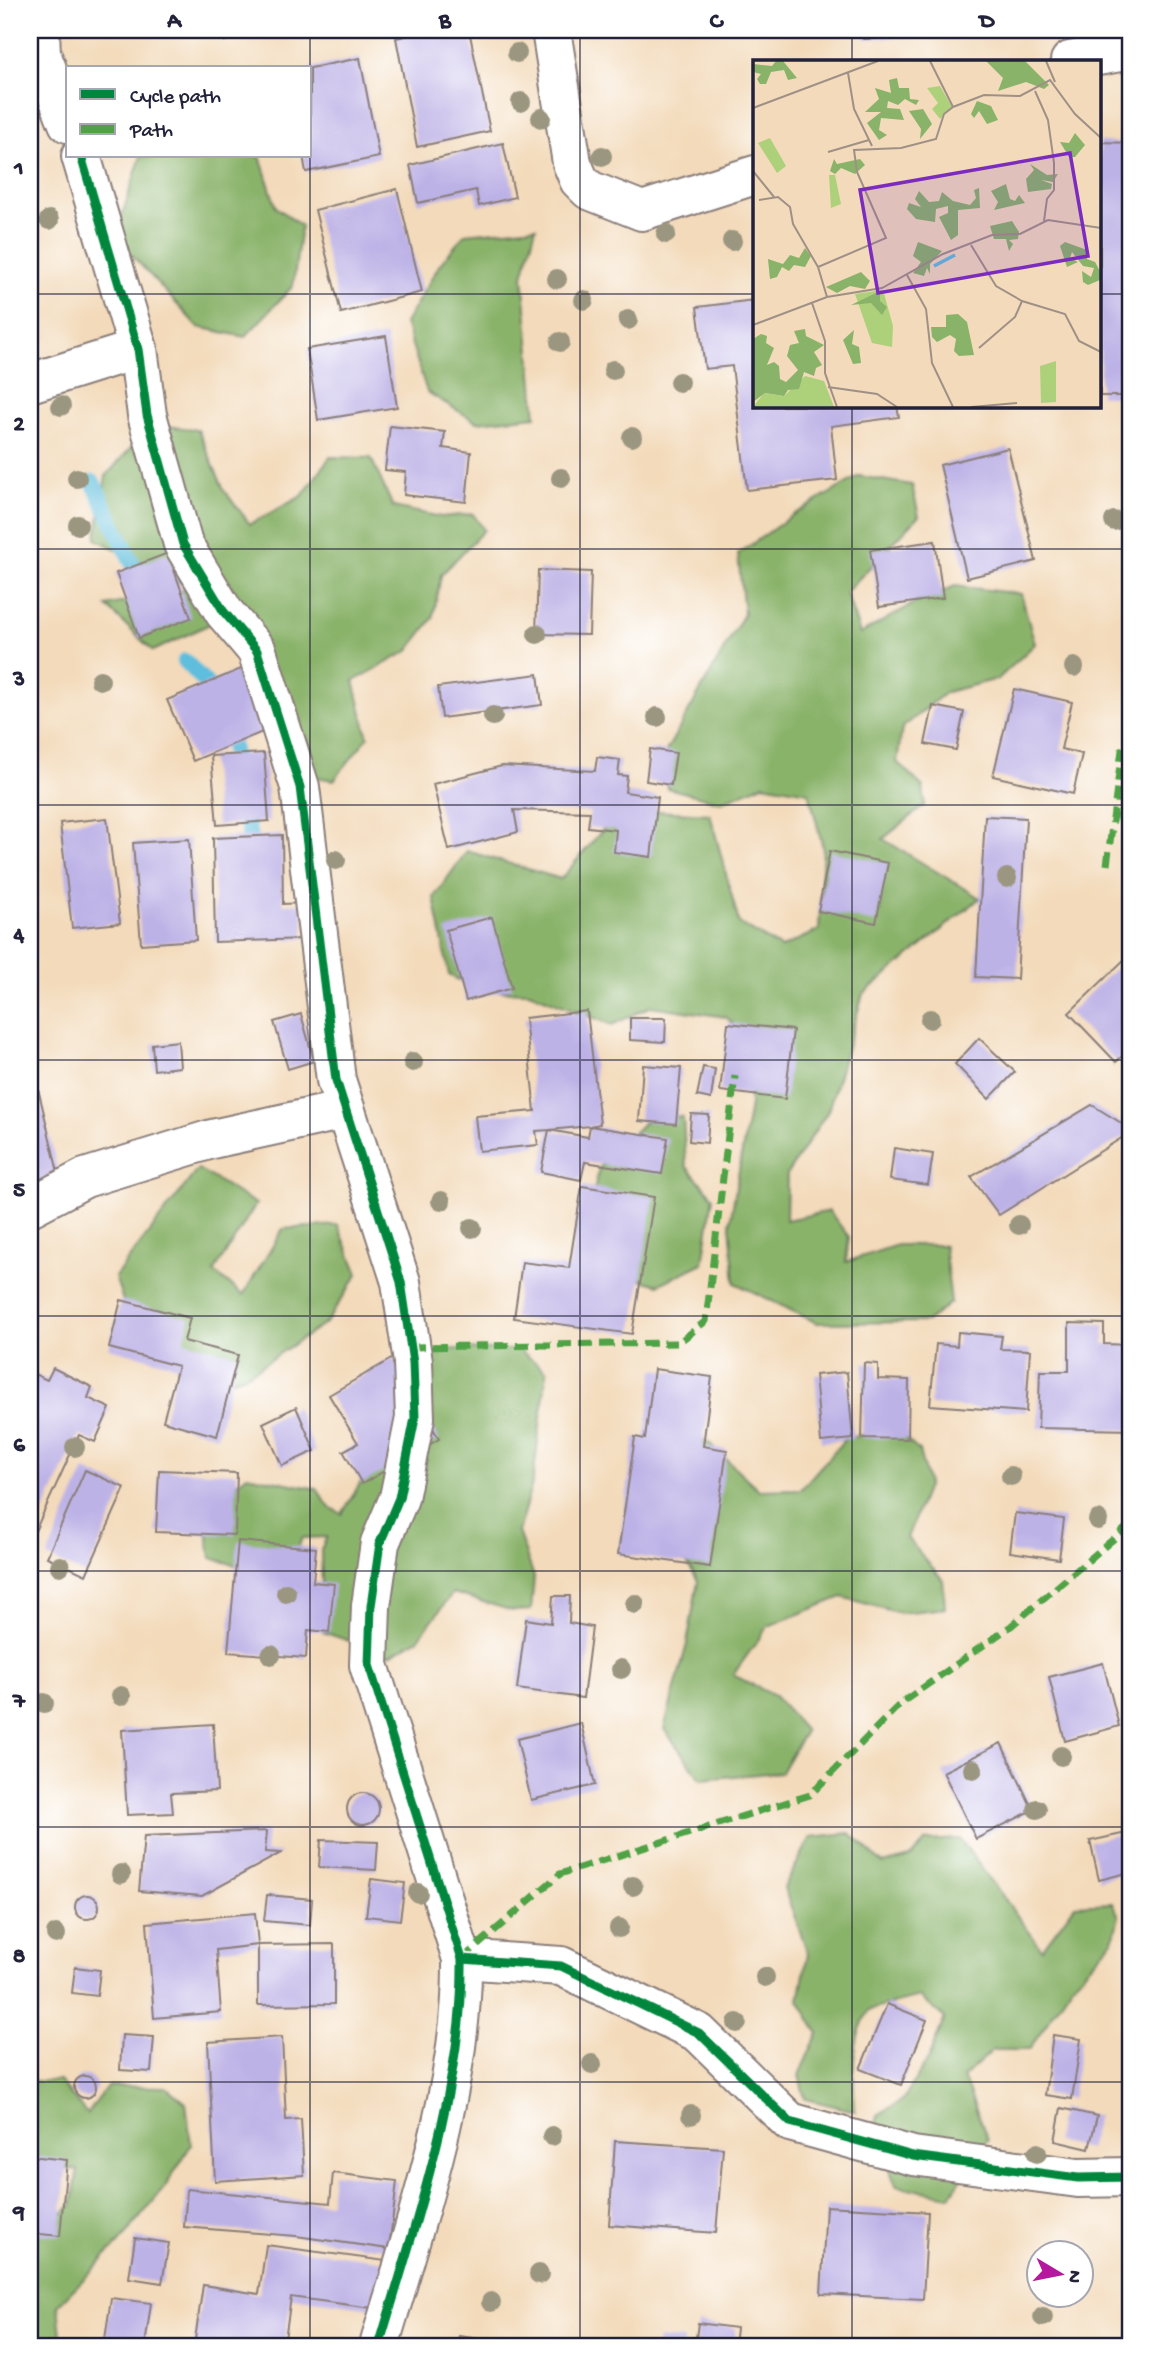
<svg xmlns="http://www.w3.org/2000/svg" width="1161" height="2376" viewBox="0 0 1161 2376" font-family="'Gochi Hand',sans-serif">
  <rect width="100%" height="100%" fill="#fff"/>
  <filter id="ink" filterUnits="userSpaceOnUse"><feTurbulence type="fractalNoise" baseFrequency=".0143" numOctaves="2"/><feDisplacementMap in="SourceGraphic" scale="14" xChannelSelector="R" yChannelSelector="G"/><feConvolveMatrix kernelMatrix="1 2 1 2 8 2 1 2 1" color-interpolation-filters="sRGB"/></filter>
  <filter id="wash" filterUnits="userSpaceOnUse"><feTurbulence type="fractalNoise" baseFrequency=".00686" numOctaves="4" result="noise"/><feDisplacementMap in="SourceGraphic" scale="28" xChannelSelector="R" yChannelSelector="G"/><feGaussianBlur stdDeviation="1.57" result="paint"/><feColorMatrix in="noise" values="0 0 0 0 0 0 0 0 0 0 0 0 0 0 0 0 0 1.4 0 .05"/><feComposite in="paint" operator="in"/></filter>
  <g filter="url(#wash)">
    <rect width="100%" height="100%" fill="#f3daba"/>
    <!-- forest -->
    <g fill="#8ab36a" stroke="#566a52" stroke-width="2">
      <path d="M141,156H260L276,207L301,226L293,286L245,337L198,327L115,237Z"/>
      <path d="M536,227L523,276L536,416L477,422L427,392L405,323L440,264L465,234Z"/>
      <path d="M152,424L198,430L224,490L250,524L302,496L330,457L371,458L393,507L441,517L473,514L484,530L441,575L433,618L408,651L354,681L368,737L334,780L303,775L218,620L153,651L106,606L191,587L96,539L106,476Z"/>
      <path d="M859,476L912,485L919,516L846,592L860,634L915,603L955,586L1021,594L1035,644L998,679L946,692L902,728L897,762L923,787L925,805L883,839L980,898L863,994L828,1111L787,1174L786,1220L829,1211L849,1237L846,1262L897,1245H944L951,1302L927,1322L817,1323L735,1283L730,1223L750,1105L748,1038L726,1017L651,1006L612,1025L529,992L477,990L449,975L434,897L467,851L561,879L604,828L655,811L710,814L739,923L781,948L819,930L823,848L809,792L763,784L721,802L667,788L664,755L744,614L738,554L790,517Z"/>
      <path d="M652,1114L683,1117L686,1166L713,1197L703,1263L658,1285L590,1264L585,1233L599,1168Z"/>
      <path d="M198,1169L256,1204L214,1272L243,1295L283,1229L338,1225L358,1274L326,1323L248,1374L182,1397L174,1342L132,1327L115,1277Z"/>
      <path d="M453,1349L519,1350L547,1371L533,1480L518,1532L534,1577L531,1610L513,1611L453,1593L418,1639L390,1655L323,1632L321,1549L327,1537L302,1538L291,1565L273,1576L211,1558L204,1509L247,1475L317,1489L329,1507L342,1514L362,1480L358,1428L367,1372Z"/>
      <path d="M893,1427L919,1451L928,1484L907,1538L943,1580L945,1608L900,1613L842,1597L768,1626L733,1675L775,1696L805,1731L781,1772L701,1779L664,1729L687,1644L698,1581L672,1538L685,1432L708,1442L759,1490L801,1489L845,1439Z"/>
      <path d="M850,1833L883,1864L911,1857L926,1841L960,1839L1042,1949L1075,1905L1112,1903L1119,1916L1113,1940L1072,1985L1029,2050H993L963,2077L988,2140L950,2196L896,2186L875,2131L878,2115L903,2100L928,2059L945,2018L919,1997L869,2010C850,2042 853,2075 855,2111L805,2099L799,2075L818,2033L799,2000L808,1953L784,1888L811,1837Z"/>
      <path d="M30,2081H59L87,2114L108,2086L166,2087L186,2103L191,2145L165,2187L119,2243L58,2305L62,2346H30V2241L72,2205L78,2169L30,2170Z"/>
    </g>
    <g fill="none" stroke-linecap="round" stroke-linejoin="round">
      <!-- stream -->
      <g stroke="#5fbedd" stroke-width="16">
        <path d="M93,482L143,585"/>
        <path d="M185,661L206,683L214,701"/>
        <path d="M224,725L232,744L237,774"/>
        <path d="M243,803L254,857"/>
      </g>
    </g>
    <g id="blocks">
      <!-- building -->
      <g fill="#bdb2e6" fill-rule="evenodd">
        <path d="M225,30H251L225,41Z"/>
        <path d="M433,30H469L490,131L417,147L396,38Z"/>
        <path d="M863,30H930L931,35L864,39Z"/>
        <path d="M360,58L379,157L306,172L303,156H310V68Z"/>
        <path d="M1100,142L1131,143V396H1100Z"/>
        <path d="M503,143L515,197L479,206L476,190L418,203L410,165Z"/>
        <path d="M397,189L422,292L341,313L315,210Z"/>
        <path d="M755,300V406H897L899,417L831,426L837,480L747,490L732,366L705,369L697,307Z"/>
        <path d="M386,336L397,407L318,420L307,349Z"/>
        <path d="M390,426L445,432L443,448L471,452L466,502L404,495L406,472L385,470Z"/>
        <path d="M1008,448L1036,561L967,578L940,465Z"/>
        <path d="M935,541L943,598L879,607L870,550Z"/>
        <path d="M168,553L191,618L139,638L116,573Z"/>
        <path d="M538,570L591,572L589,635L536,634Z"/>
        <path d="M253,664L279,725L193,761L167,700Z"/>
        <path d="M538,674L542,705L442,718L438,687Z"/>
        <path d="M1014,689L1072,702L1061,749L1082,754L1073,794L993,776Z"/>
        <path d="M933,706L964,712L956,750L925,744Z"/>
        <path d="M650,749L676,753L671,785L646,781Z"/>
        <path d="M264,753L269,821L217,825L211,756Z"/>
        <path d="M597,757L620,760L618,775L627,776L625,792L658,797L651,857L614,852L616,830L588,827L590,812L514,810L518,832L449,850L433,784L502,766L595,771Z"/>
        <path d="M985,816L1026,818L1017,979L976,977Z"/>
        <path d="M107,818L120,923L72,928L60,823Z"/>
        <path d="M282,835L283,904L303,903L304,939L215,942L213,838Z"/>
        <path d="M189,839L196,940L141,944L133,843Z"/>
        <path d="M830,851L888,863L876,923L818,911Z"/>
        <path d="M492,917L512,988L466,1001L446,930Z"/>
        <path d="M1131,953V1048L1116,1062L1069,1013Z"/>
        <path d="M587,1011L600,1124L590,1126L668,1138L662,1174L585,1162L581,1180L541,1172L549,1130L536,1131L538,1145L479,1151L475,1116L535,1111L525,1018ZM590,1126L588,1137L549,1130Z"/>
        <path d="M301,1014L314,1061L288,1069L274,1022Z"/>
        <path d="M630,1018H666L665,1042L630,1040Z"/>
        <path d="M728,1023L793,1030L785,1099L720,1091Z"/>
        <path d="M979,1038L1015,1072L989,1099L955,1064Z"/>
        <path d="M178,1041L180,1067L154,1070L152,1044Z"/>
        <path d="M31,1059L61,1185L30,1193V1060Z"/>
        <path d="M643,1065L681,1068L676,1124L639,1121Z"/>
        <path d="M703,1067L715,1069L711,1099L697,1096Z"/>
        <path d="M1092,1105L1131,1129V1132L999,1215L971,1177Z"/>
        <path d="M691,1114L709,1115L707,1143L689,1141Z"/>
        <path d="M894,1148L933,1154L928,1185L890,1180Z"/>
        <path d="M582,1186L654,1197L632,1334L514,1318L522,1262L569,1268Z"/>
        <path d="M121,1300L190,1318L184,1341L238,1355L217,1436L163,1421L178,1366L109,1348Z"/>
        <path d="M1069,1323L1104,1324V1344L1131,1345V1430L1038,1428L1040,1371H1069Z"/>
        <path d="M958,1332L1002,1336L1000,1349L1030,1350L1026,1412L930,1405L936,1344L957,1346Z"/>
        <path d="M393,1358L439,1439L362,1484L343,1451L358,1443L329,1395Z"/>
        <path d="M864,1363L878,1364V1379L909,1380L908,1439L862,1438Z"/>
        <path d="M53,1368L92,1387L88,1398L110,1408L95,1442L79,1435L30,1542V1372L47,1380Z"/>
        <path d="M654,1369L712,1377L703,1446L727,1450L710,1567L618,1554L635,1437L645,1439Z"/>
        <path d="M847,1372L853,1439L821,1442L815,1375Z"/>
        <path d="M296,1407L315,1451L282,1466L263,1423Z"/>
        <path d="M85,1470L125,1488L86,1575L47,1557Z"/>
        <path d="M159,1470L237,1473L235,1535L156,1532Z"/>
        <path d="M1015,1513L1064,1519L1059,1559L1010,1552Z"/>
        <path d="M238,1541L316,1548L313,1582L334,1584L329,1632L308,1630L306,1658L228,1652Z"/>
        <path d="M553,1596H570L569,1623L592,1627L583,1698L517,1689L526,1619L551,1623Z"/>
        <path d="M1103,1663L1119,1726L1065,1741L1049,1677Z"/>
        <path d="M581,1723L595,1785L531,1800L517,1739Z"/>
        <path d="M213,1724L217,1791L171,1793L173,1813L127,1815L122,1730Z"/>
        <path d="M1001,1743L1033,1810L976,1839L943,1772Z"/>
        <circle cx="363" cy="1809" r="16"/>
        <path d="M267,1831L265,1852L281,1853L202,1896L139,1891L144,1836Z"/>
        <path d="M1131,1832V1872L1099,1880L1090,1841Z"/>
        <path d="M321,1840L378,1842L376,1870L319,1867Z"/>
        <path d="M371,1879L405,1883L400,1920L366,1916Z"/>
        <path d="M267,1895L312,1899L310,1925L264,1921Z"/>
        <circle cx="87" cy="1907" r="12"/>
        <path d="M255,1913L258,1945L334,1944V2004L258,2005V1945L216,1950L221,2012L154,2018L147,1923Z"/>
        <path d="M75,1967L100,1970L97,1996L72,1993Z"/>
        <path d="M887,2004L927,2020L901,2085L860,2069Z"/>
        <path d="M122,2035L154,2037L151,2072L120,2070Z"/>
        <path d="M1053,2035L1081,2039L1072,2099L1045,2095Z"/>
        <path d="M282,2037L286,2120L301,2119L304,2175L215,2181L208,2042Z"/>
        <circle cx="85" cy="2087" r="11"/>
        <path d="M1061,2108L1097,2116L1089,2149L1055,2141Z"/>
        <path d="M615,2141L723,2148L716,2233L609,2225Z"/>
        <path d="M30,2156L67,2160L60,2236L30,2233Z"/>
        <path d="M333,2173L397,2181L389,2249L296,2236L184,2227L187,2189L330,2203Z"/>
        <path d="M826,2206L928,2212L923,2299L821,2294Z"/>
        <path d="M135,2238L169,2243L162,2283L129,2278Z"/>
        <path d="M266,2245L386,2261L380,2309L291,2297L284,2346H194L203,2285L259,2294Z"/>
        <path d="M111,2298L151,2303L145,2346H104Z"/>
        <path d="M698,2323L736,2328L734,2346H695Z"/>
        <path d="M459,2336L514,2344V2346H457Z"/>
        <path d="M658,2338L684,2340V2346H657Z"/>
      </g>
    </g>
  </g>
  <g filter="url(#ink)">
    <use href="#blocks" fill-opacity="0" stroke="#8a7e7a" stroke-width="2"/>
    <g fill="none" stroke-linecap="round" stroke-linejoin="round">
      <!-- minor casing -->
      <g stroke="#8a7e7a" stroke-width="42">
        <g id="minor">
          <path d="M40,30L41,54L68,123"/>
          <path d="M551,30L572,163L579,180L589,190L642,211L755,175"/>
          <path d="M1070,61L1131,50"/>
          <path d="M81,156L138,349L147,415L183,544L224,612L257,651L300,787L336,1080L401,1282L413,1362L415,1418L399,1498L380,1543L371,1606L369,1665L462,1959C464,2084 414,2227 379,2346"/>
          <path d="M30,383L138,349"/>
          <path d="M30,1207L85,1178L212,1139L345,1110"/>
          <path d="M462,1959L561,1966L699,2033L790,2122L913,2156L1078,2178L1131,2177"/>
        </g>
      </g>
      <!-- minor -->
      <use href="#minor" stroke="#fff" stroke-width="38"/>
      <!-- quiet -->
      <g stroke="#50a245" stroke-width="7" stroke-dasharray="14 7" stroke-linecap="butt">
        <path d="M1107,865L1122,750L1131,728"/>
        <path d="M411,1347L678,1343L706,1321L735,1076"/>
        <path d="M462,1959L560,1874L810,1795L901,1703L1011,1626L1131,1524"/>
      </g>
      <!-- cycleway casing -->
      <g stroke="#fff" stroke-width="13">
        <g id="cycleway">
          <path d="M81,156L138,349L147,415L183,544L224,612L257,651L300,787L336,1080L401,1282L413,1362L415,1418L399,1498L380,1543L371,1606L369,1665L462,1959C464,2084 414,2227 379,2346"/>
          <path d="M462,1959L561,1966L699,2033L790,2122L913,2156L1078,2178L1131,2177"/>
        </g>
      </g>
      <!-- cycleway -->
      <use href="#cycleway" stroke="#00873e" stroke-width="9"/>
    </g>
    <!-- trees -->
    <g fill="#9b9680">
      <circle cx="517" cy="53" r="10"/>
      <circle cx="521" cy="102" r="10"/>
      <circle cx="541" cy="118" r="10"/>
      <circle cx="602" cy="156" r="10"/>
      <circle cx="49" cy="220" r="10"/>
      <circle cx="666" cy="234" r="10"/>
      <circle cx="732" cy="241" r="10"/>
      <circle cx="557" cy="279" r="10"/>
      <circle cx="584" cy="300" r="10"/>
      <circle cx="628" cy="320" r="10"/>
      <circle cx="560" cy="342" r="10"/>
      <circle cx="613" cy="370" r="10"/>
      <circle cx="679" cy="382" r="10"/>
      <circle cx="61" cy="406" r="10"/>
      <circle cx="632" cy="437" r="10"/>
      <circle cx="77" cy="478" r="10"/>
      <circle cx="561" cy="478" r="10"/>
      <circle cx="1114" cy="521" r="10"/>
      <circle cx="78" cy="525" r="10"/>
      <circle cx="537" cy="634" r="10"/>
      <circle cx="1074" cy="667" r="10"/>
      <circle cx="100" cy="680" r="10"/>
      <circle cx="493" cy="716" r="10"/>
      <circle cx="657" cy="717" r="10"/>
      <circle cx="336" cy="860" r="10"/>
      <circle cx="1007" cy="878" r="10"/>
      <circle cx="930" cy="1019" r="10"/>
      <circle cx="413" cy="1062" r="10"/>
      <circle cx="441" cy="1201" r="10"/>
      <circle cx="1019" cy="1225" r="10"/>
      <circle cx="472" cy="1228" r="10"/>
      <circle cx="75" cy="1447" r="10"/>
      <circle cx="1011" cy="1476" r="10"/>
      <circle cx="1098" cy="1520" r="10"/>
      <circle cx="60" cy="1566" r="10"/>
      <circle cx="286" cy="1593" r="10"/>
      <circle cx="635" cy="1604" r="10"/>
      <circle cx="271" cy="1655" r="10"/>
      <circle cx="621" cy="1669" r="10"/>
      <circle cx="121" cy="1696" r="10"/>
      <circle cx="44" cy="1703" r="10"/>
      <circle cx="1061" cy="1756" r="10"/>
      <circle cx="973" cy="1769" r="10"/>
      <circle cx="1037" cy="1809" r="10"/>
      <circle cx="121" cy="1874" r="10"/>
      <circle cx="633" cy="1886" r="10"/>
      <circle cx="418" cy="1893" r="10"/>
      <circle cx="619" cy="1928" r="10"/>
      <circle cx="56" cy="1934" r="10"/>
      <circle cx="765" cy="1977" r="10"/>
      <circle cx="737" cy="2023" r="10"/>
      <circle cx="592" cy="2064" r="10"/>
      <circle cx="691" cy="2115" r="10"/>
      <circle cx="552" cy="2136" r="10"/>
      <circle cx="1037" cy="2153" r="10"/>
      <circle cx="539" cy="2274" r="10"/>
      <circle cx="491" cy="2302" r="10"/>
      <circle cx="1043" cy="2317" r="10"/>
    </g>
  </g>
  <!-- grid -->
  <path fill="none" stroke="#22223b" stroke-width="2" stroke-opacity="0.55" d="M310,30V68M580,30V2346M852,30V61M310,156V2346M30,294H755M1100,294H1131M852,406V2346M30,549H1131M30,805H1131M30,1060H1131M30,1316H1131M30,1571H1131M30,1827H1131M30,2082H1131"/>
  <!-- overview -->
  <g transform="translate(753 60)">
    <rect width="348" height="348" fill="#f3daba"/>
    <path d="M187,26L199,47L187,59L179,49L185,43L174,28ZM17,78L33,106L24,113L5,83ZM76,115H82L88,144L78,148ZM130,230L140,266L139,287L119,283L102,234ZM303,301V342L288,343L287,306ZM52,316L71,321L81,347H0L11,333L31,336Z" fill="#add17a"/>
    <path d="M23,1H30L44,18L35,20L31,10L18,12L13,24H7L4,19L8,14L0,12V4L19,6ZM233,1H272L296,25L291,29L273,22L245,31L250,18ZM144,18L146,28H156L157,39L166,40L163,45L152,39L145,45L135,41L134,48L147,49L151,60L128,58L126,70L134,75L126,80L114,63L128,52H112L126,39L122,28L138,33L136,20ZM224,41L238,46L245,60L234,64L226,51L221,58L218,54ZM170,49L179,64L167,79L168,69L156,51ZM322,73L332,85L322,97H316L307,82L316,83ZM81,99L84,104L107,99L112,105L102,114L88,108L82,114L77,111ZM277,104L294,115L305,114L300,122L288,120L299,124L298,129L275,132L273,119L281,110ZM253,124L257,139L262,141L266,135L272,143L241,150L245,142L238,131ZM226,128L227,148L205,150V175L198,180L186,157L195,153V146L183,149L182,162L163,159L154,149L156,143L168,147L162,139L166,131L176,142L186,141L189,132L200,141L217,145L223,138L221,130ZM259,161L266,172L265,179L256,180L260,184L256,191L253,179H241L237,166ZM165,182L189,191L177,204V214L174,208L171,216L160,213L168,202L160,196ZM312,182L334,190V199L342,202L348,213L347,220L335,225L330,222L329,211L338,217L341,208L330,206L319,192L317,198L325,202L314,207L307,186ZM52,188L58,196L52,207L41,205L36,211L29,207L24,217L17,219L15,199L30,204L37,195L46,198ZM108,212L117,221L112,229L97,226L84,233L73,227ZM127,231V241L134,247L129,255L118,243L98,245ZM205,254L214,262L221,295L206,296L201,291L203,279L197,275L184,282L179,277L178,267H193V255ZM52,269L53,276L71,285L61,292L69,305L63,308L61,316L51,312L46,329L35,330L31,336L12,333L0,342V279L8,274L14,276L13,283L21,288L14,305L21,302L26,306L27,319L33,322L45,310L34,296L37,285L46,283L41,271ZM101,270L99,284L106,287L108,303L100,304L90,280Z" fill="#8ab36a"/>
    <path fill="none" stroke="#5fbedd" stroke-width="3.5" d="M181,206L202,195"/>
    <path fill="none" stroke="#9f9087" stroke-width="2" d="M177,1L200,47M293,1L302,22M95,13L101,49L119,86M282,31L295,60L301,103V130L294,139L291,161M0,48L125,1M75,92L116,80M0,111L21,137M6,140L25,137L37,147L40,164L65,207L74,237M218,185L243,226L269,241L312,254L326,281L348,292M65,207L133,178L104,112L101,90L148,88L183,79L191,54L200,47L231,35L267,36L297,20L322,54L348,78M154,215L173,249L179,303L200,347M59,243L72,281V313L84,347M0,265L74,237L129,228L190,194L239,175L267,174L295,160L348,168M226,288L262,257L269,241M75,327L124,334L144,347M218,347L264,343"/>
    <path fill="#7b2cbf" fill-opacity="0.15" stroke="#7b2cbf" stroke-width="3.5" d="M317,93L335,196L125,233L107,130Z"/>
    <rect width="348" height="348" fill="none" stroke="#22223b" stroke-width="3.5"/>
  </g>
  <!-- margin -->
  <rect width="1161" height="2376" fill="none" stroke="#fff" stroke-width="77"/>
  <!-- legend -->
  <rect x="66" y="66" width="245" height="91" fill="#ffffff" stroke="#a7a7b1" stroke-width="2"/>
  <rect x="80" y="89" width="35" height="10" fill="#00873e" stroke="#a7a7b1" stroke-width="2"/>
  <text x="130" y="102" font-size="21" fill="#22223b">Cycle path</text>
  <rect x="80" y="124" width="35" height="10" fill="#50a245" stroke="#a7a7b1" stroke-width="2"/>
  <text x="130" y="136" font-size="21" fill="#22223b">Path</text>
  <!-- north arrow -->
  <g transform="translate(1060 2274) rotate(100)"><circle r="33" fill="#ffffff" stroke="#a7a7b1" stroke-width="2"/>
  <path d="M0-5L12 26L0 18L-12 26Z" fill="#b5179e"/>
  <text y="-10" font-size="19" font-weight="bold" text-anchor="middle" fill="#22223b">N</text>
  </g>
  <rect x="38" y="38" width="1084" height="2300" fill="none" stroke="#22223b" stroke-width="2.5"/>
  <g font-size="23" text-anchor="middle" font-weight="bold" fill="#22223b">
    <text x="174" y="27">A</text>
    <text x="445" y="27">B</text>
    <text x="716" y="27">C</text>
    <text x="987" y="27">D</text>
    <text x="19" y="174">1</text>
    <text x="19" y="430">2</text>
    <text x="19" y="685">3</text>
    <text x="19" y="941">4</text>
    <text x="19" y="1196">5</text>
    <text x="19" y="1451">6</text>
    <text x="19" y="1707">7</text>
    <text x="19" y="1962">8</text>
    <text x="19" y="2218">9</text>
  </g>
</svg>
